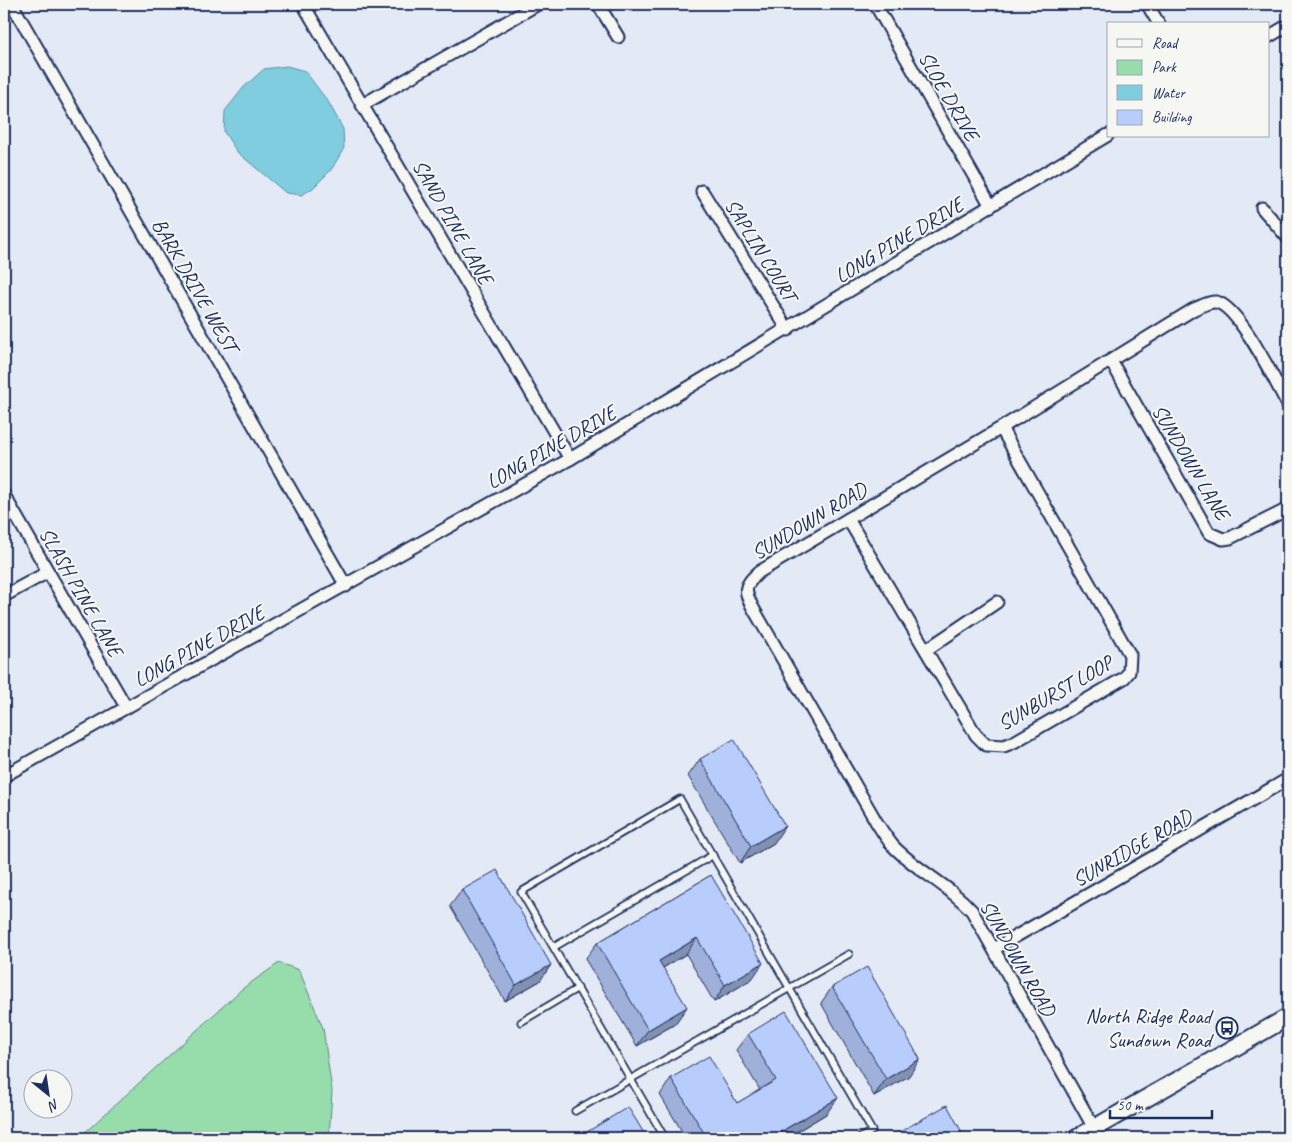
<svg xmlns="http://www.w3.org/2000/svg" width="1292" height="1142" viewBox="0 0 1292 1142" font-family="Caveat,sans-serif">
  <rect width="100%" height="100%" fill="#e4eaf5"/>
  <filter id="ink" filterUnits="userSpaceOnUse"><feTurbulence type="fractalNoise" baseFrequency=".02" numOctaves="2"/><feDisplacementMap in="SourceGraphic" scale="10" xChannelSelector="R" yChannelSelector="G"/><feConvolveMatrix kernelMatrix="1 2 1 2 8 2 1 2 1" color-interpolation-filters="sRGB"/></filter>
  <g filter="url(#ink)">
    <!-- green -->
    <path fill="#97ddab" stroke="#598684" d="M279,963L299,970L323,1028L332,1091L329,1138H82L81,1136L242,989Z"/>
    <!-- water -->
    <path fill="#80cddf" stroke="#588eab" d="M287,66L305,71L329,103L343,129L344,148L331,170L313,188L302,195L286,193L237,152L224,132L225,111L244,87L264,69Z"/>
    <g fill="none" stroke-linecap="round" stroke-linejoin="round">
      <!-- lane casing -->
      <g stroke="#1b2f5e" stroke-width="9">
        <g id="lane">
          <path d="M554,947L713,855"/>
          <path d="M521,1022L578,988"/>
          <path d="M575,1111L849,954"/>
          <path d="M665,1138L521,892L680,799L872,1131L860,1138"/>
        </g>
      </g>
      <!-- street casing -->
      <g stroke="#1b2f5e" stroke-width="15">
        <g id="street">
          <path d="M12,4L346,586"/>
          <path d="M303,4L570,459"/>
          <path d="M598,4L618,37"/>
          <path d="M875,4L991,206"/>
          <path d="M1147,4L1159,24"/>
          <path d="M1268,37L1285,27"/>
          <path d="M362,105L538,4"/>
          <path d="M702,191L788,330"/>
          <path d="M1262,208L1288,238"/>
          <path d="M1111,361L1209,533L1223,539L1230,538L1288,509"/>
          <path d="M4,495L126,707"/>
          <path d="M848,519L976,735L986,745L1004,746L1014,742L1124,678L1129,672L1130,655L1001,428"/>
          <path d="M4,596L48,572"/>
          <path d="M926,650L997,602"/>
          <path d="M4,776L570,459L1108,135"/>
          <path d="M994,949L1288,779"/>
          <path d="M1094,1128L972,911C949,885 917,871 893,846C887,839 882,831 877,823L753,608C743,589 744,586 759,572L1001,428L1194,309C1200,307 1209,301 1216,302C1239,306 1276,383 1288,405"/>
        </g>
      </g>
      <!-- secondary casing -->
      <g stroke="#1b2f5e" stroke-width="20">
        <path id="secondary" d="M1077,1138L1288,1017"/>
      </g>
      <!-- lane -->
      <use href="#lane" stroke="#f6f6f2" stroke-width="5.5"/>
      <!-- street -->
      <use href="#street" stroke="#f6f6f2" stroke-width="11"/>
      <!-- secondary -->
      <use href="#secondary" stroke="#f6f6f2" stroke-width="16"/>
    </g>
    <!-- wall -->
    <g fill="#9fb0da" stroke="#1b2f5e">
      <path d="M700,759L774,843L740,863L688,776Z"/>
      <path d="M711,875L752,979L714,1002L686,954L663,968L675,1024L637,1046L585,959L597,943Z"/>
      <path d="M462,890L540,981L505,1001L450,906Z"/>
      <path d="M832,987L909,1076L874,1096L821,1003Z"/>
      <path d="M748,1034L826,1114L786,1138H686L660,1095L671,1078L737,1103L760,1090L736,1050Z"/>
      <path d="M587,1132L647,1138H583Z"/>
    </g>
    <!-- shaded-wall -->
    <g fill="#8290b1" stroke="#1b2f5e">
      <path d="M785,826L774,843L740,863L751,846Z"/>
      <path d="M697,938L686,954L648,977L659,961Z"/>
      <path d="M763,963L752,979L714,1002L725,985Z"/>
      <path d="M551,965L540,981L505,1001L516,985Z"/>
      <path d="M687,1007L675,1024L637,1046L648,1030Z"/>
      <path d="M920,1059L909,1076L874,1096L886,1079Z"/>
      <path d="M838,1098L826,1114L786,1138H770Z"/>
    </g>
    <!-- building -->
    <g fill="#b9cdfd" stroke="#1b2f5e">
      <path d="M734,739L785,826L751,846L700,759Z"/>
      <path d="M497,870L551,965L516,985L462,890Z"/>
      <path d="M711,875L763,963L725,985L697,938L659,961L687,1007L648,1030L597,943Z"/>
      <path d="M867,967L920,1059L886,1079L832,987Z"/>
      <path d="M786,1011L838,1098L770,1138H707L671,1078L709,1056L737,1103L776,1080L748,1034Z"/>
      <path d="M947,1105L965,1138H889Z"/>
      <path d="M628,1107L647,1138H591L587,1132Z"/>
    </g>
  </g>
  <!-- icons -->
  <defs>
    <g id="bus-ring" transform="scale(1.125)"><circle r="9.5" fill="#f6f6f2" stroke="#1b2f5e" stroke-width="1.5"/><path d="M-5-6H5V4H4V6H2V4H-2V6H-4V4H-5ZM-3.5-4V0h7V-4ZM-3.5 1.2v1.5H-2V1.2ZM2 1.2v1.5H3.5V1.2Z" fill="#1b2f5e"/></g>
  </defs>
  <g fill-rule="evenodd">
    <use href="#bus-ring" x="1227" y="1028"/>
  </g>
  <g text-anchor="middle" dominant-baseline="central" stroke-width="4" stroke-linejoin="round" paint-order="stroke">
    <!-- street labels -->
    <g font-size="21" fill="#1b2f5e" stroke="#f6f6f2">
      <text transform="translate(949 96) rotate(60)">SLOE DRIVE</text>
      <text transform="translate(453 222) rotate(60)">SAND PINE LANE</text>
      <text transform="translate(899 240) rotate(-31)">LONG PINE DRIVE</text>
      <text transform="translate(761 250) rotate(58)">SAPLIN COURT</text>
      <text transform="translate(195 285) rotate(60)">BARK DRIVE WEST</text>
      <text transform="translate(551 447) rotate(-30)">LONG PINE DRIVE</text>
      <text transform="translate(1191 462) rotate(59)">SUNDOWN LANE</text>
      <text transform="translate(809 521) rotate(-31)">SUNDOWN ROAD</text>
      <text transform="translate(81 592) rotate(60)">SLASH PINE LANE</text>
      <text transform="translate(199 646) rotate(-29)">LONG PINE DRIVE</text>
      <text transform="translate(1055 693) rotate(-30)">SUNBURST LOOP</text>
      <text transform="translate(1132 848) rotate(-30)">SUNRIDGE ROAD</text>
      <text transform="translate(1018 958) rotate(60)">SUNDOWN ROAD</text>
    </g>
    <!-- poi labels -->
    <g font-size="21" fill="#1b2f5e" stroke="#f6f6f2" text-anchor="end">
      <text x="1211" y="1016">North Ridge Road<tspan x="1211" dy="24">Sundown Road</tspan></text>
    </g>
  </g>
  <!-- margin -->
  <rect width="1292" height="1142" fill="none" stroke="#f6f6f2" stroke-width="20"/>
  <rect x="10" y="10" width="1272" height="1122" fill="none" stroke="#1b2f5e" stroke-width="2" filter="url(#ink)"/>
  <!-- legend -->
  <rect x="1107" y="22" width="162" height="115" fill="#f6f6f2" stroke="#9ea6b7"/>
  <rect x="1117" y="39" width="25" height="8" fill="#f6f6f2" stroke="#9ea6b7"/>
  <text x="1152" y="48" font-size="15" fill="#1b2f5e">Road</text>
  <rect x="1117" y="60" width="25" height="15" fill="#97ddab" stroke="#9ea6b7"/>
  <text x="1152" y="72" font-size="15" fill="#1b2f5e">Park</text>
  <rect x="1117" y="85" width="25" height="15" fill="#80cddf" stroke="#9ea6b7"/>
  <text x="1152" y="98" font-size="15" fill="#1b2f5e">Water</text>
  <rect x="1117" y="110" width="25" height="15" fill="#b9cdfd" stroke="#9ea6b7"/>
  <text x="1152" y="122" font-size="15" fill="#1b2f5e">Building</text>
  <!-- north arrow -->
  <g transform="translate(48 1094) rotate(150)"><circle r="24" fill="#f6f6f2" stroke="#9ea6b7"/>
  <path d="M0-4L9 19L0 12L-9 19Z" fill="#1b2f5e"/>
  <text y="-8" font-size="14" font-weight="bold" text-anchor="middle" fill="#1b2f5e">N</text>
  </g>
  <!-- scale -->
  <path d="M1110 1110v8h102v-8" fill="none" stroke="#1b2f5e" stroke-width="2.5"/>
  <text x="1117" y="1110" font-size="15" fill="#1b2f5e" stroke="#f6f6f2" stroke-width="4" paint-order="stroke">50 m</text>
</svg>
